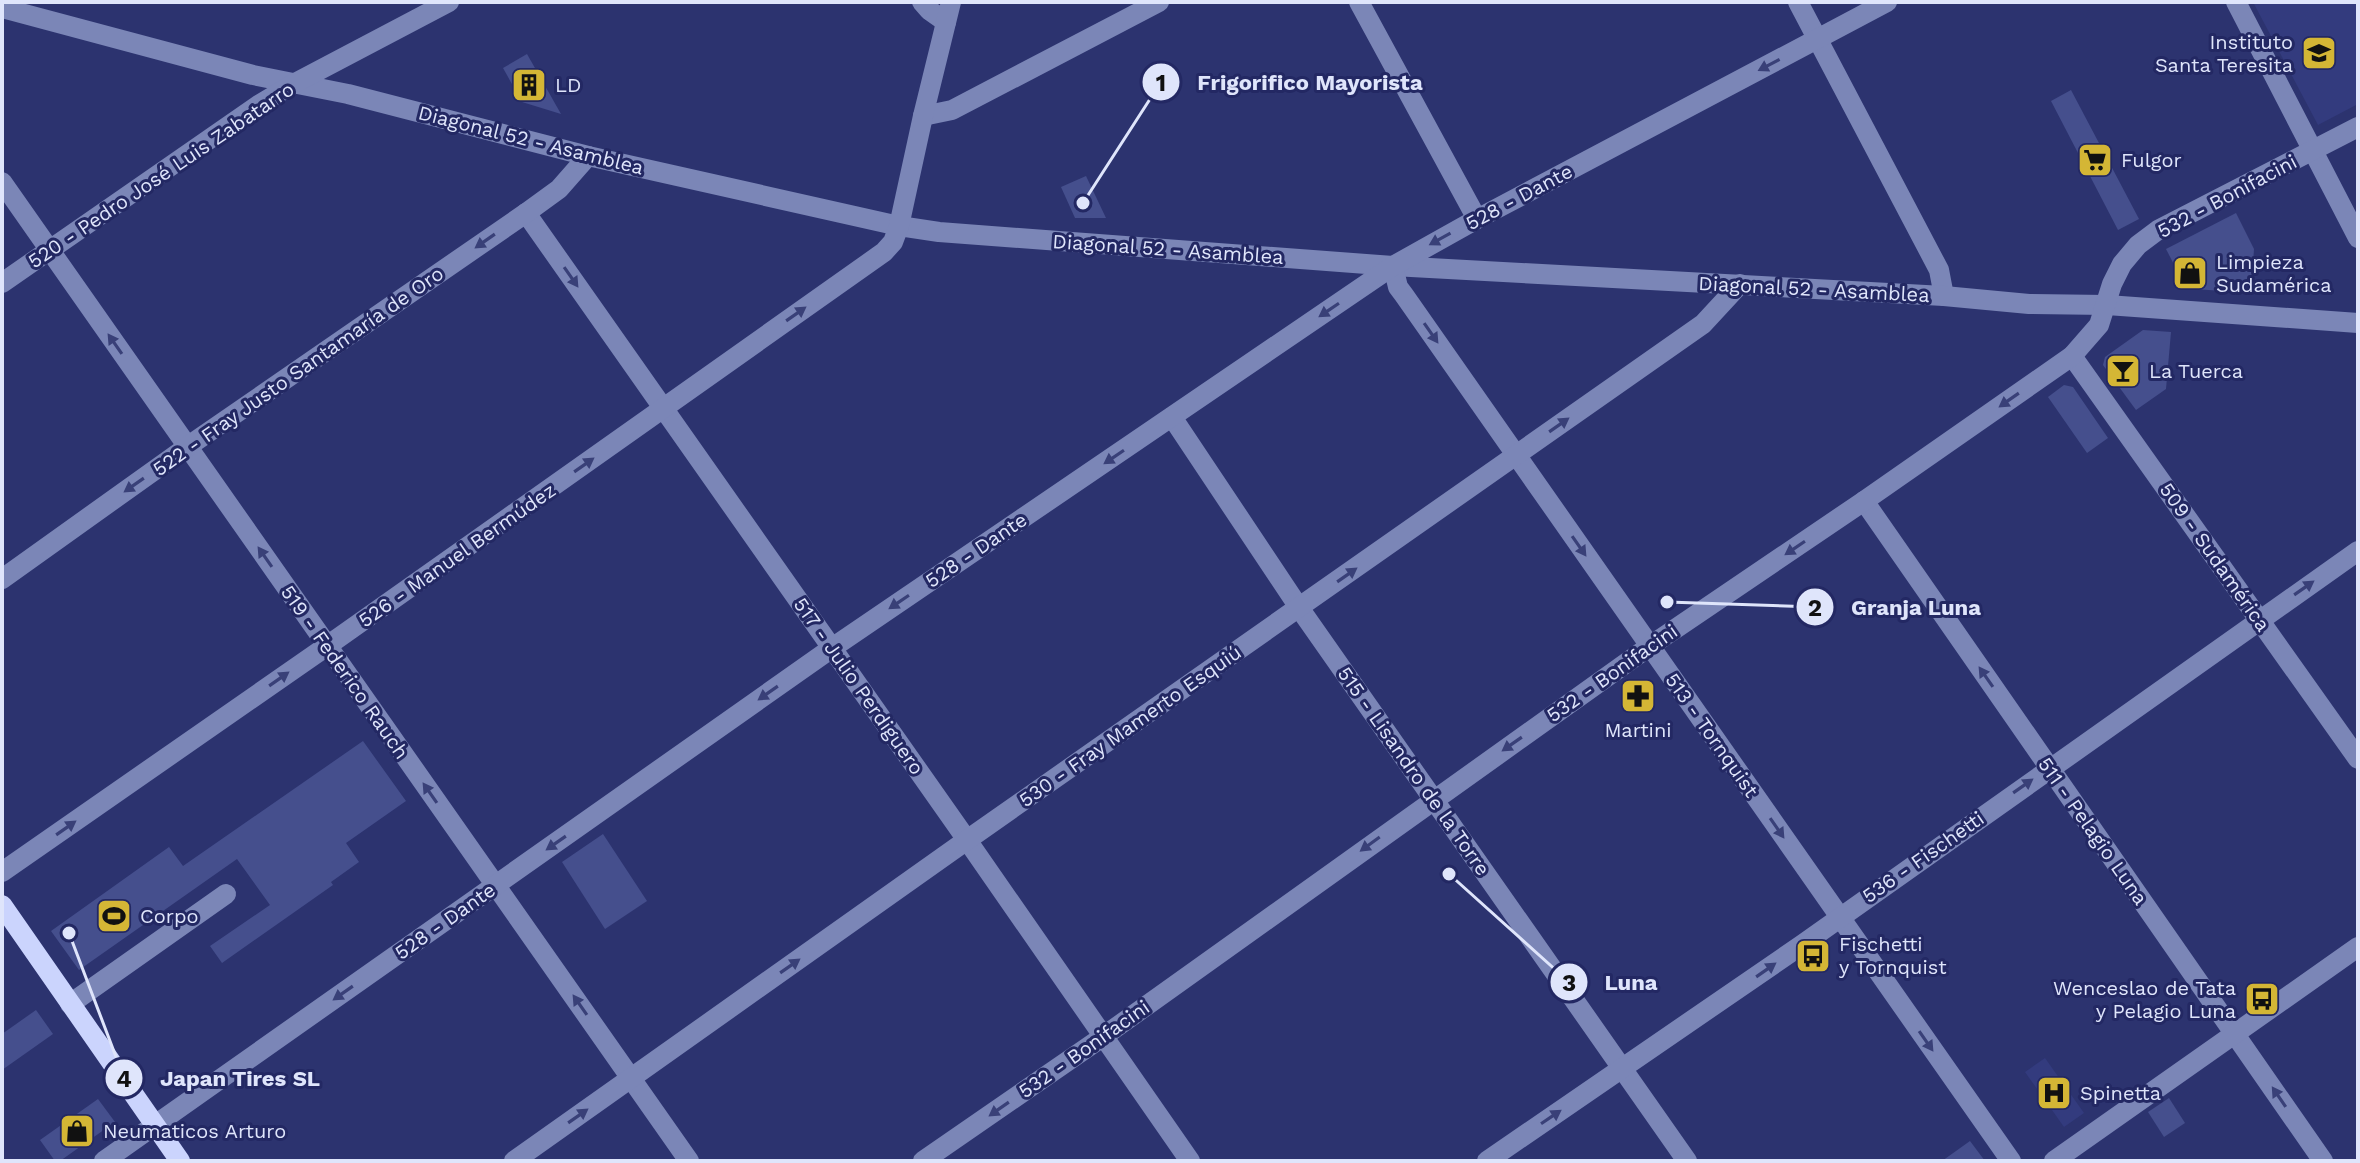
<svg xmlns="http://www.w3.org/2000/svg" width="2360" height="1163" viewBox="0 0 2360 1163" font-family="'Work Sans',sans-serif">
  <rect width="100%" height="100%" fill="#2c336f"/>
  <!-- built -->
  <g fill="#333b7e">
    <path d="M2253,2H2358V104L2318,125Z"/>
    <path d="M2045,1058L2084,1113L2064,1127L2025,1072Z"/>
  </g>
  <!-- building -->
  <g fill="#454f8d">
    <path d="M527,54L561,114L522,102L503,68Z"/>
    <path d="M2071,90L2139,219L2118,230L2051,101Z"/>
    <path d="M1086,176L1106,218H1075L1061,187Z"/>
    <path d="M2236,213L2254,249L2251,293L2194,289L2183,282L2166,249Z"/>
    <path d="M2143,330L2171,332L2166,389L2136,410L2103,365L2105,357Z"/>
    <path d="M2064,385L2073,387L2108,438L2087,453L2048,397Z"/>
    <path d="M363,741L406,801L346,843L359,862L331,882L333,885L222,963L210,946L270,905L237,859L79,970L51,931L169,847L183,866Z"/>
    <path d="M603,834L647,901L605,929L562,862Z"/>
    <path d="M36,1010L53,1034L2,1070V1034Z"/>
    <path d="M2169,1098L2185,1123L2164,1137L2148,1112Z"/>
    <path d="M98,1099L115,1122L60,1161H55L40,1140Z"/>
    <path d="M1970,1141L1985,1161H1942Z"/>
  </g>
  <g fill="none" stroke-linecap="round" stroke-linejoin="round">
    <!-- minor -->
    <g stroke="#7b86b7" stroke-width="20">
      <path d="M922,2L929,10L946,22"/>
      <path d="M1359,2L1477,219"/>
      <path d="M1798,2L1939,270L1944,296"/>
      <path d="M2236,2L2358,238"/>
      <path d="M2,8L253,75L348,94L588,156L899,226L939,232L1393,266L1944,296L2029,304L2107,305L2358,323"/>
      <path d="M923,116L952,110L1159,2"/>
      <path d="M2,182L689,1161"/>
      <path d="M526,213L967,840L1190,1161"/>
      <path d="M1393,266L1398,287L1404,295L2011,1161"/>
      <path d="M2,283L260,104L295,83L449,2"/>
      <path d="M2072,356L2358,759"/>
      <path d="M1172,417L1300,609L1687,1161"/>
      <path d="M1864,501L2323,1161"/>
      <path d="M2,579L187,447L526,213L559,189L588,156"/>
      <path d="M2,872L327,646L884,252L893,242L899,226L923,116L951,2"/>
      <path d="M70,1004L226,894"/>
      <path d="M104,1161L832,648L1393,266L1477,219L1887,2"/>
      <path d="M514,1161L967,840L1703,324L1740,284"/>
      <path d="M923,1161L1104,1036L1650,646L1864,501L2072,356L2099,325L2112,284L2122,264L2138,245L2158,230L2358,127"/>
      <path d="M1487,1161L1803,944L2358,551"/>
      <path d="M2054,1161L2358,947"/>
    </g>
    <!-- major -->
    <path stroke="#cbd4fd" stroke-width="20" d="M2,905L180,1161"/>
  </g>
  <!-- one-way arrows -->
  <defs><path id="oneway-solid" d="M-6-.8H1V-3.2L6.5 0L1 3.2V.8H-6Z" transform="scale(2)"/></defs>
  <g fill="#394078">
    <use href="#oneway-solid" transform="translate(1769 65) rotate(152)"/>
    <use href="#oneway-solid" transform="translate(1440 239) rotate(151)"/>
    <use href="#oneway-solid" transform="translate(485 241) rotate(145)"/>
    <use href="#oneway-solid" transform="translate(571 277) rotate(55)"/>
    <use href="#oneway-solid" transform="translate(1329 310) rotate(146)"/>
    <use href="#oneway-solid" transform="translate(796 314) rotate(-35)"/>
    <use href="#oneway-solid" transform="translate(1431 333) rotate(55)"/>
    <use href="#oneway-solid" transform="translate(115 344) rotate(-125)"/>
    <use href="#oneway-solid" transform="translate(2009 400) rotate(145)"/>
    <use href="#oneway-solid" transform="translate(1559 425) rotate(-35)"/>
    <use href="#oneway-solid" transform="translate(1114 457) rotate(146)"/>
    <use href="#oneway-solid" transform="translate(584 465) rotate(-35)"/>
    <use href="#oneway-solid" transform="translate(134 485) rotate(145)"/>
    <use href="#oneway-solid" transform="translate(1579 546) rotate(55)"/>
    <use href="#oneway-solid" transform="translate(1795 548) rotate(146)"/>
    <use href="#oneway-solid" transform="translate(265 557) rotate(-125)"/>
    <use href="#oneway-solid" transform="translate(1347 575) rotate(-35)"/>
    <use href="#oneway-solid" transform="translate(2304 588) rotate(-35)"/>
    <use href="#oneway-solid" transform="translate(899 602) rotate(146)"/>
    <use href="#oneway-solid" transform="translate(1986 677) rotate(-125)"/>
    <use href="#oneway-solid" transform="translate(279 679) rotate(-35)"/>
    <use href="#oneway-solid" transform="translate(768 693) rotate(145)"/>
    <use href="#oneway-solid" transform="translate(1512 744) rotate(145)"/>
    <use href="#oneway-solid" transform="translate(2023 786) rotate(-35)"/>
    <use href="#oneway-solid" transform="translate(430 793) rotate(-125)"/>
    <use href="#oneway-solid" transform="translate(66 828) rotate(-35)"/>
    <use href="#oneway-solid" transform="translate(1777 828) rotate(55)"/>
    <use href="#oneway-solid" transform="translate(556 843) rotate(145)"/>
    <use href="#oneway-solid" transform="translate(1370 844) rotate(144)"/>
    <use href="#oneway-solid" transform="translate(790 966) rotate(-35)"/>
    <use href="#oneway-solid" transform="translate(1766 970) rotate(-35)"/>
    <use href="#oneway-solid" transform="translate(343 993) rotate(145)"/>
    <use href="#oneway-solid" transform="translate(580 1005) rotate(-125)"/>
    <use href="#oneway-solid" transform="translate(1926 1041) rotate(55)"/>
    <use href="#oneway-solid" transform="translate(2279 1097) rotate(-124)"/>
    <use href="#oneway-solid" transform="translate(999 1109) rotate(145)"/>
    <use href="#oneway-solid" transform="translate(578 1116) rotate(-35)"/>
    <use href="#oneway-solid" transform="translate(1551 1117) rotate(-34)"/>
  </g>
  <!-- icons -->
  <defs>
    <g id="university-square" transform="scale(1.8)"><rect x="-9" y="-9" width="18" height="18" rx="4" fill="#d4b635" stroke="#232863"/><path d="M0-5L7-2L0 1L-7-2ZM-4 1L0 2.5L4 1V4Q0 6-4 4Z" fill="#111"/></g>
    <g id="building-square" transform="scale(1.8)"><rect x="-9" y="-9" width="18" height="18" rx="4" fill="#d4b635" stroke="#232863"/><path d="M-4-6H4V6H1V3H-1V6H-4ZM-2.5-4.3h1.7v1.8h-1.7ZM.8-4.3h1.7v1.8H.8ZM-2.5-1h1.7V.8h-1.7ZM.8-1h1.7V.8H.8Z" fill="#111"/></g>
    <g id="supermarket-square" transform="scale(1.8)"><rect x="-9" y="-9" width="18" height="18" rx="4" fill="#d4b635" stroke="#232863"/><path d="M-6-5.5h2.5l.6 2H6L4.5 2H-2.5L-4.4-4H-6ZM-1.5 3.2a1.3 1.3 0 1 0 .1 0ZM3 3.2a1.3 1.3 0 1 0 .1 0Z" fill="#111"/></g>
    <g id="shop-square" transform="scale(1.8)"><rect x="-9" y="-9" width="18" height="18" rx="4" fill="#d4b635" stroke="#232863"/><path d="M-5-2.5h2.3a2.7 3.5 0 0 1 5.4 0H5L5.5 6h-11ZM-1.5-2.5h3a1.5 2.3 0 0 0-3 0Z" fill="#111"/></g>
    <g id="bar-square" transform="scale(1.8)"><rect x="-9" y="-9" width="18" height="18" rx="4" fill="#d4b635" stroke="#232863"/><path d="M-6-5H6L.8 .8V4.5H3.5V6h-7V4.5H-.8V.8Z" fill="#111"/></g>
    <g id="pharmacy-square" transform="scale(1.8)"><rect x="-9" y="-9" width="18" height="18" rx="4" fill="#d4b635" stroke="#232863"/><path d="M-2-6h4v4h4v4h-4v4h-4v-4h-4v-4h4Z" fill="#111"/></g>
    <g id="stadium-square" transform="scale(1.8)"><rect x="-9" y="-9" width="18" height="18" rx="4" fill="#d4b635" stroke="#232863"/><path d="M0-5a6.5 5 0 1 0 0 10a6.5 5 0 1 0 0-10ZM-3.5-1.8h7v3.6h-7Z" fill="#111"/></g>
    <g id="bus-square" transform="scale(1.8)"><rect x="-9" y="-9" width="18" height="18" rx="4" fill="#d4b635" stroke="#232863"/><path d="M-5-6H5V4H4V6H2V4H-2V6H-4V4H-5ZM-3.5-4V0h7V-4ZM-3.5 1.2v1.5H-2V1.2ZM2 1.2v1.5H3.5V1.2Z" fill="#111"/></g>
    <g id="hospital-square" transform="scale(1.8)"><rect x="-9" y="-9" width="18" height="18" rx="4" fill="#d4b635" stroke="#232863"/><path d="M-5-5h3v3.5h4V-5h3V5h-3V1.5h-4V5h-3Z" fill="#111"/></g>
  </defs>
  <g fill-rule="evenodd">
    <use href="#university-square" x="2319" y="53"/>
    <use href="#building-square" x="529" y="85"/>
    <use href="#supermarket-square" x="2095" y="160"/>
    <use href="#shop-square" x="2190" y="273"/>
    <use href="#bar-square" x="2123" y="371"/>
    <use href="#pharmacy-square" x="1638" y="696"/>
    <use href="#stadium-square" x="114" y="916"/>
    <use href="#bus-square" x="1813" y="956"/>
    <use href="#bus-square" x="2262" y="999"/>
    <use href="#hospital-square" x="2054" y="1093"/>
    <use href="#shop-square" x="77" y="1131"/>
  </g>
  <g text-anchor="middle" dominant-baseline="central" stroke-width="6" stroke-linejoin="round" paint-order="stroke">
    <!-- poi labels -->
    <g font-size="20" fill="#dfe5fb" stroke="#232863" text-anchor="start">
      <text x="2293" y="42" text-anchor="end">Instituto<tspan x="2293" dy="23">Santa Teresita</tspan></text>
      <text x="555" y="85">LD</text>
      <text x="2121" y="160">Fulgor</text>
      <text x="2216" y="262">Limpieza<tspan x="2216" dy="23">Sudamérica</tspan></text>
      <text x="2149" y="371">La Tuerca</text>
      <text x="1638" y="730" text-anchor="middle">Martini</text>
      <text x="140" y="916">Corpo</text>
      <text x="1839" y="944">Fischetti<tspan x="1839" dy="23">y Tornquist</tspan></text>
      <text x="2236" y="988" text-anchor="end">Wenceslao de Tata<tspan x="2236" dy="23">y Pelagio Luna</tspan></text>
      <text x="2080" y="1093">Spinetta</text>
      <text x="103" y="1131">Neumaticos Arturo</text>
    </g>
    <!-- street labels -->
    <g font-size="20" fill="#dfe5fb" stroke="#232863">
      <text transform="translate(531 140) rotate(14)">Diagonal 52 - Asamblea</text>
      <text transform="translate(161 175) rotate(-34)">520 - Pedro José Luis Zabatarro</text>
      <text transform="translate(2227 196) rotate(-28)">532 - Bonifacini</text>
      <text transform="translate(1519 197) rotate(-28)">528 - Dante</text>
      <text transform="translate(1168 249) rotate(4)">Diagonal 52 - Asamblea</text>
      <text transform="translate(1814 289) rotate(3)">Diagonal 52 - Asamblea</text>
      <text transform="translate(298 371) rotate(-35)">522 - Fray Justo Santamaría de Oro</text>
      <text transform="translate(976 550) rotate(-34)">528 - Dante</text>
      <text transform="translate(457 555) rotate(-35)">526 - Manuel Bermúdez</text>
      <text transform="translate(2215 557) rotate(55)">509 - Sudamérica</text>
      <text transform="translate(345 672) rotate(55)">519 - Federico Rauch</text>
      <text transform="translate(1612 673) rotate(-35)">532 - Bonifacini</text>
      <text transform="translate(859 686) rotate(55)">517 - Julio Perdiguero</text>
      <text transform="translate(1130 726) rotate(-35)">530 - Fray Mamerto Esquiú</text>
      <text transform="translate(1712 735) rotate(55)">513 - Tornquist</text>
      <text transform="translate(1414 771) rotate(55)">515 - Lisandro de la Torre</text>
      <text transform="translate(2093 831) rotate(55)">511 - Pelagio Luna</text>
      <text transform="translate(1923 857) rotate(-35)">536 - Fischetti</text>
      <text transform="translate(445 921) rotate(-35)">528 - Dante</text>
      <text transform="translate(1084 1049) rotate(-35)">532 - Bonifacini</text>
    </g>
  </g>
  <!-- callouts -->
  <path fill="none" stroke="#dfe5fb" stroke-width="3" d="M1083 203L1161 82M1667 602L1815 607M1449 874L1569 982M69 933L124 1078"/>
  <g fill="#dfe5fb" stroke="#232863" stroke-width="3">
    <circle cx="1083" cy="203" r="8"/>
    <circle cx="1667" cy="602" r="8"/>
    <circle cx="1449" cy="874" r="8"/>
    <circle cx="69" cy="933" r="8"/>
    <circle cx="1161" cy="82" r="20"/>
    <circle cx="1815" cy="607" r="20"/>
    <circle cx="1569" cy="982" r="20"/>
    <circle cx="124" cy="1078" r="20"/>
  </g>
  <g font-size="24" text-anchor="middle" font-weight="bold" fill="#111">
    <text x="1161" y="91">1</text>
    <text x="1815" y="616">2</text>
    <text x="1569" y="991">3</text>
    <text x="124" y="1087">4</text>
  </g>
  <g font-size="22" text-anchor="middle" font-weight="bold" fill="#dfe5fb" stroke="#232863" stroke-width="6" stroke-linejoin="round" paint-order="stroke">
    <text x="1310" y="90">Frigorifico Mayorista</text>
    <text x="1916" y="615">Granja Luna</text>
    <text x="1631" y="990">Luna</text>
    <text x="240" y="1086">Japan Tires SL</text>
  </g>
  <!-- border -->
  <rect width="2360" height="1163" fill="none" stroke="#dfe5fb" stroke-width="8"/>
</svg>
